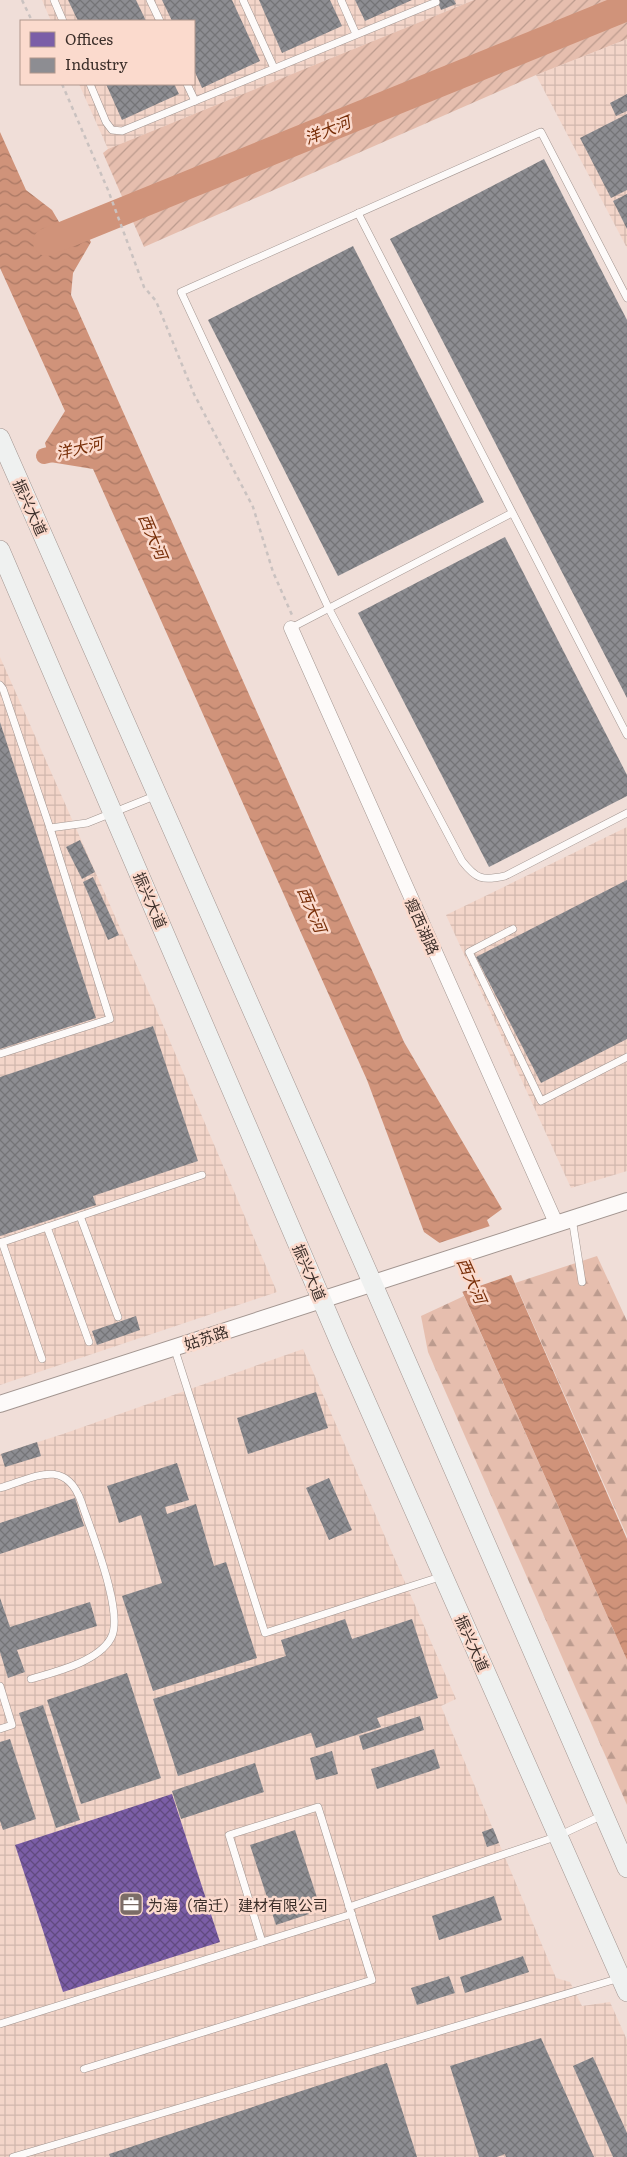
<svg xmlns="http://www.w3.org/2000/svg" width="627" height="2157" viewBox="0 0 627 2157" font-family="Literata,'Noto Sans SC',serif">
  <defs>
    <pattern id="industrial-grid" width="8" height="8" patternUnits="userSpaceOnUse" patternTransform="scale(1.25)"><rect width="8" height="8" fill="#f3d5c9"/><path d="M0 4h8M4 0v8" fill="none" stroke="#d1b7ad"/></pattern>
    <pattern id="forest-firs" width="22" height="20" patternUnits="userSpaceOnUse" patternTransform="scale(1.25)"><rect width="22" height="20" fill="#e6beae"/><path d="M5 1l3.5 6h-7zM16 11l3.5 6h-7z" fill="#bc9b8e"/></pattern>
    <pattern id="garden-furrows" width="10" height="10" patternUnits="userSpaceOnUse" patternTransform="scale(1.25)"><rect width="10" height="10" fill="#e6beae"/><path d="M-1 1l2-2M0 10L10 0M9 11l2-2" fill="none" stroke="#bc9b8e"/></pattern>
    <pattern id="water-waves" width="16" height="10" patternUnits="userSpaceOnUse" patternTransform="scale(1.25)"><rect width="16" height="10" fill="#d0937a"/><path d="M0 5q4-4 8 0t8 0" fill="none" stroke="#aa7864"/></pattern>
    <pattern id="offices-cross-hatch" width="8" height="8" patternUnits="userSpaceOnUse" patternTransform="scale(1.25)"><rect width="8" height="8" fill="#7b5ea7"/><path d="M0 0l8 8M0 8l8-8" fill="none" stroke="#614a80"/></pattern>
    <pattern id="industry-cross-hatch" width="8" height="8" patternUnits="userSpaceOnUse" patternTransform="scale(1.25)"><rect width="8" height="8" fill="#8d8d92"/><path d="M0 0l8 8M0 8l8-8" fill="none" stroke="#747477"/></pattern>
  </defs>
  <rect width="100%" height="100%" fill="#f0ded8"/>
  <!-- industrial -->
  <g fill="url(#industrial-grid)">
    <path d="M42,0H474L108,149L79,84H194V21H51Z"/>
    <path d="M627,39V248L536,75Z"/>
    <path d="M0,657L157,1011L277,1292L0,1385Z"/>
    <path d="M627,827V1171L571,1188L446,915Z"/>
    <path d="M303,1349L456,1699L441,1706L556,1978L570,1982L582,2006L610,2002L627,2040V2157H0V1454L63,1434Z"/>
  </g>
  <!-- forest -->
  <g fill="url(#forest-firs)">
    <path d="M597,1256L627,1321V1536L515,1283Z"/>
    <path d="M464,1296L627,1660V1805L428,1352L421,1316Z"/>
  </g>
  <!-- garden -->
  <path fill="url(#garden-furrows)" d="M474,0H627V39L536,75L144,247L103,153L108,149Z"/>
  <!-- water -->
  <path fill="url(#water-waves)" d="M0,132L26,190L52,210L62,227L80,224L91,242L73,273L71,295L404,1042L502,1209L487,1220L627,1539V1660L441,1244L424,1232L367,1080L93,469L50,462L45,443L65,411L0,268Z"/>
  <!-- pier -->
  <path fill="#f0ded8" d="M493,1225L514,1274L459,1293L436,1244Z"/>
  <!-- offices -->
  <path fill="url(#offices-cross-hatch)" d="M172,1794L220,1942L63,1992L15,1845Z"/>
  <!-- industry -->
  <g fill="url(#industry-cross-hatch)">
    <path d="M68,0H136L146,21H78Z"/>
    <path d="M162,0H232L260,61L202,88L194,70V21H172Z"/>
    <path d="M259,0H330L342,26L282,53Z"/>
    <path d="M355,0H412L365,21Z"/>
    <path d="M437,0H454L456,4L441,10Z"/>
    <path d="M106,84H174L179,94L122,120Z"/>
    <path d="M627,94V111L616,116L610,103Z"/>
    <path d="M627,114V190L611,198L580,138Z"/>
    <path d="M544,159L627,320V698L390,239Z"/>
    <path d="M627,194V229L613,201Z"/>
    <path d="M353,246L484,502L338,576L208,320Z"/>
    <path d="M505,537L627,775V796L489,867L358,613Z"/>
    <path d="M0,722L96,1018L0,1049Z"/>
    <path d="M80,840L95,872L82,879L66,847Z"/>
    <path d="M93,877L119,935L108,940L83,882Z"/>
    <path d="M627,880V1039L541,1083L476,957Z"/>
    <path d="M153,1026L198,1161L93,1196L96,1205L0,1236V1077Z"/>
    <path d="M136,1316L140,1330L97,1345L92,1331Z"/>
    <path d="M316,1392L328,1428L248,1454L237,1418Z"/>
    <path d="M37,1442L41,1456L5,1467L1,1454Z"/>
    <path d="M177,1463L189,1500L165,1507L167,1514L196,1504L214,1566L226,1562L257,1658L153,1691L122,1596L162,1583L141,1515L119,1523L107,1486Z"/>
    <path d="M329,1478L352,1530L329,1540L306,1488Z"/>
    <path d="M75,1498L84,1526L0,1554V1523Z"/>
    <path d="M0,1598L10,1627L90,1602L97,1626L17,1650L25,1672L8,1678L0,1652Z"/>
    <path d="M345,1619L352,1639L412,1619L438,1698L377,1718L381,1727L316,1748L311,1733L178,1776L153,1699L286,1656L281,1640Z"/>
    <path d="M127,1673L161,1778L81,1804L47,1700Z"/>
    <path d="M43,1705L80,1820L56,1828L19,1713Z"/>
    <path d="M420,1716L424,1730L363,1750L359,1736Z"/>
    <path d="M10,1739L36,1819L3,1830L0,1821V1742Z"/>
    <path d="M434,1749L440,1768L377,1789L371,1769Z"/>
    <path d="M332,1751L338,1774L316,1780L310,1758Z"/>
    <path d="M255,1763L264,1792L181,1819L172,1791Z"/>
    <path d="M493,1828L499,1843L487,1847L482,1832Z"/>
    <path d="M295,1830L321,1910L276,1925L250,1845Z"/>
    <path d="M494,1896L502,1920L439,1940L432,1916Z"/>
    <path d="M523,1956L529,1972L465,1993L460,1977Z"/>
    <path d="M449,1976L455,1993L417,2005L411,1988Z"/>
    <path d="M541,2038L594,2157H506L505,2154L497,2157H479L450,2066Z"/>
    <path d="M593,2057L627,2133V2157H613L573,2066Z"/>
    <path d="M387,2063L417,2157H110L109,2154Z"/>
  </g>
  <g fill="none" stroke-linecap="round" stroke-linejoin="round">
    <!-- canal -->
    <path stroke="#d0937a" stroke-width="16" d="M44,456L69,450"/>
    <!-- river -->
    <path stroke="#d0937a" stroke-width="28" d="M47,242L627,7"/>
    <!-- service casing -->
    <g stroke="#a29590" stroke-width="8">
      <g id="service">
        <path d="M54,0L63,21"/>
        <path d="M150,0L160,21"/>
        <path d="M243,0L274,68"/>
        <path d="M341,0L356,34"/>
        <path d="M90,84L106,122L112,130L122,131L436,2L435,0"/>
        <path d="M187,84L195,101"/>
        <path d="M358,213L627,735"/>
        <path d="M627,298L541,132L181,292L329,609L462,861C476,879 482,881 505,876L627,813"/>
        <path d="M291,628L512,513"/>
        <path d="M0,685L3,689L50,828L110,1019L0,1054"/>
        <path d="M50,828L87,823L157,795"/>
        <path d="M513,929L469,952L541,1101L627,1057"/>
        <path d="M80,1216L118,1317"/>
        <path d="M572,1218L582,1282"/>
        <path d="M47,1227L89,1342"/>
        <path d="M2,1242L42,1359"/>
        <path d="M0,1243L202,1175"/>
        <path d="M174,1347L265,1633L443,1576"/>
        <path d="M0,1488C34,1478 65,1457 81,1501C90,1529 125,1613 111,1638C98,1662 55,1672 31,1679"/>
        <path d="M0,1686L12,1725L0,1729"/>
        <path d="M349,1907L558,1836L603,1815"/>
        <path d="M0,2024L262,1942"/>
        <path d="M84,2069L372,1980L318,1807L229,1835L262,1942L352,1914"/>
        <path d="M13,2157L620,1978"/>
      </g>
    </g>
    <!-- minor casing -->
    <g stroke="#a29590" stroke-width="15">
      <path id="minor" d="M291,628L556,1223"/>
    </g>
    <!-- tertiary casing -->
    <g stroke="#a29590" stroke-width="18">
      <path id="tertiary" d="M0,1404L627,1201"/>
    </g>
    <!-- secondary casing -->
    <g stroke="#a29590" stroke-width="20">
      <g id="secondary">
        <path d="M0,438L372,1282L627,1868"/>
        <path d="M0,550L341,1345L627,1992"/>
      </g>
    </g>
    <!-- path -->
    <g stroke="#cac2c0" stroke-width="2.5" stroke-dasharray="4 4" stroke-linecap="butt">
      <path d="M22,0L32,21"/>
      <path d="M62,84L108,190L144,287L156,301L194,394L253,507L273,572L292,615"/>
    </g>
    <!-- service -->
    <use href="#service" stroke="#fdfaf9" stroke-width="7"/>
    <!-- minor -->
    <use href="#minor" stroke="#fdfaf9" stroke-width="14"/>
    <!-- tertiary -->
    <use href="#tertiary" stroke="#fdfaf9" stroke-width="16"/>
    <!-- secondary -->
    <use href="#secondary" stroke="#eff1f0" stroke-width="19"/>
  </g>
  <!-- icons -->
  <defs>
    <g id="office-square" transform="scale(1.25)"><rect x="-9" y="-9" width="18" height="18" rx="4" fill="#7b6c67" stroke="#fbdacd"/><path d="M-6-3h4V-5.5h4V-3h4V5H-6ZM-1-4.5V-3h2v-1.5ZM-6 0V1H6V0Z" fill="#fff"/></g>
  </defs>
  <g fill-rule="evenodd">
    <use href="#office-square" x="131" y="1904"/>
  </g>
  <g text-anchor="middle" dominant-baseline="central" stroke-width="5" stroke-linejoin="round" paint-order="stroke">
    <!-- street labels -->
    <g font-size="15" fill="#3c2f2a" stroke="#fbdacd">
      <text transform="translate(31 507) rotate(66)">振兴大道</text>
      <text transform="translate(151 900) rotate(67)">振兴大道</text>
      <text transform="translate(423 926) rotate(66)">瘦西湖路</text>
      <text transform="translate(310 1272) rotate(67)">振兴大道</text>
      <text transform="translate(206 1337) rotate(-18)">姑苏路</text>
      <text transform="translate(473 1643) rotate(66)">振兴大道</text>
    </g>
    <!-- poi labels -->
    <g font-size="15" fill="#3c2f2a" stroke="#fbdacd" text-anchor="start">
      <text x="148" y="1904">为海（宿迁）建材有限公司</text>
    </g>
    <!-- water labels -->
    <g font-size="16" font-style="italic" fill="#782e08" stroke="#fbdacd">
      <text transform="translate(327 129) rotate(-22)">洋大河</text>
      <text transform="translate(79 447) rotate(-13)">洋大河</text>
      <text transform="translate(154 536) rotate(67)">西大河</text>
      <text transform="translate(313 909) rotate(67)">西大河</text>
      <text transform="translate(473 1280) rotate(66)">西大河</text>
    </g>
  </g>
  <!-- legend -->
  <rect x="20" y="20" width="175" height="65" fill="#fbdacd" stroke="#af968c"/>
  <rect x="30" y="32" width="25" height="15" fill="#7b5ea7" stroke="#af968c"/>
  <text x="65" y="45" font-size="15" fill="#3c2f2a">Offices</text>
  <rect x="30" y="58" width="25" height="15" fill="#8d8d92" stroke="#af968c"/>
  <text x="65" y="70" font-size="15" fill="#3c2f2a">Industry</text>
</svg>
